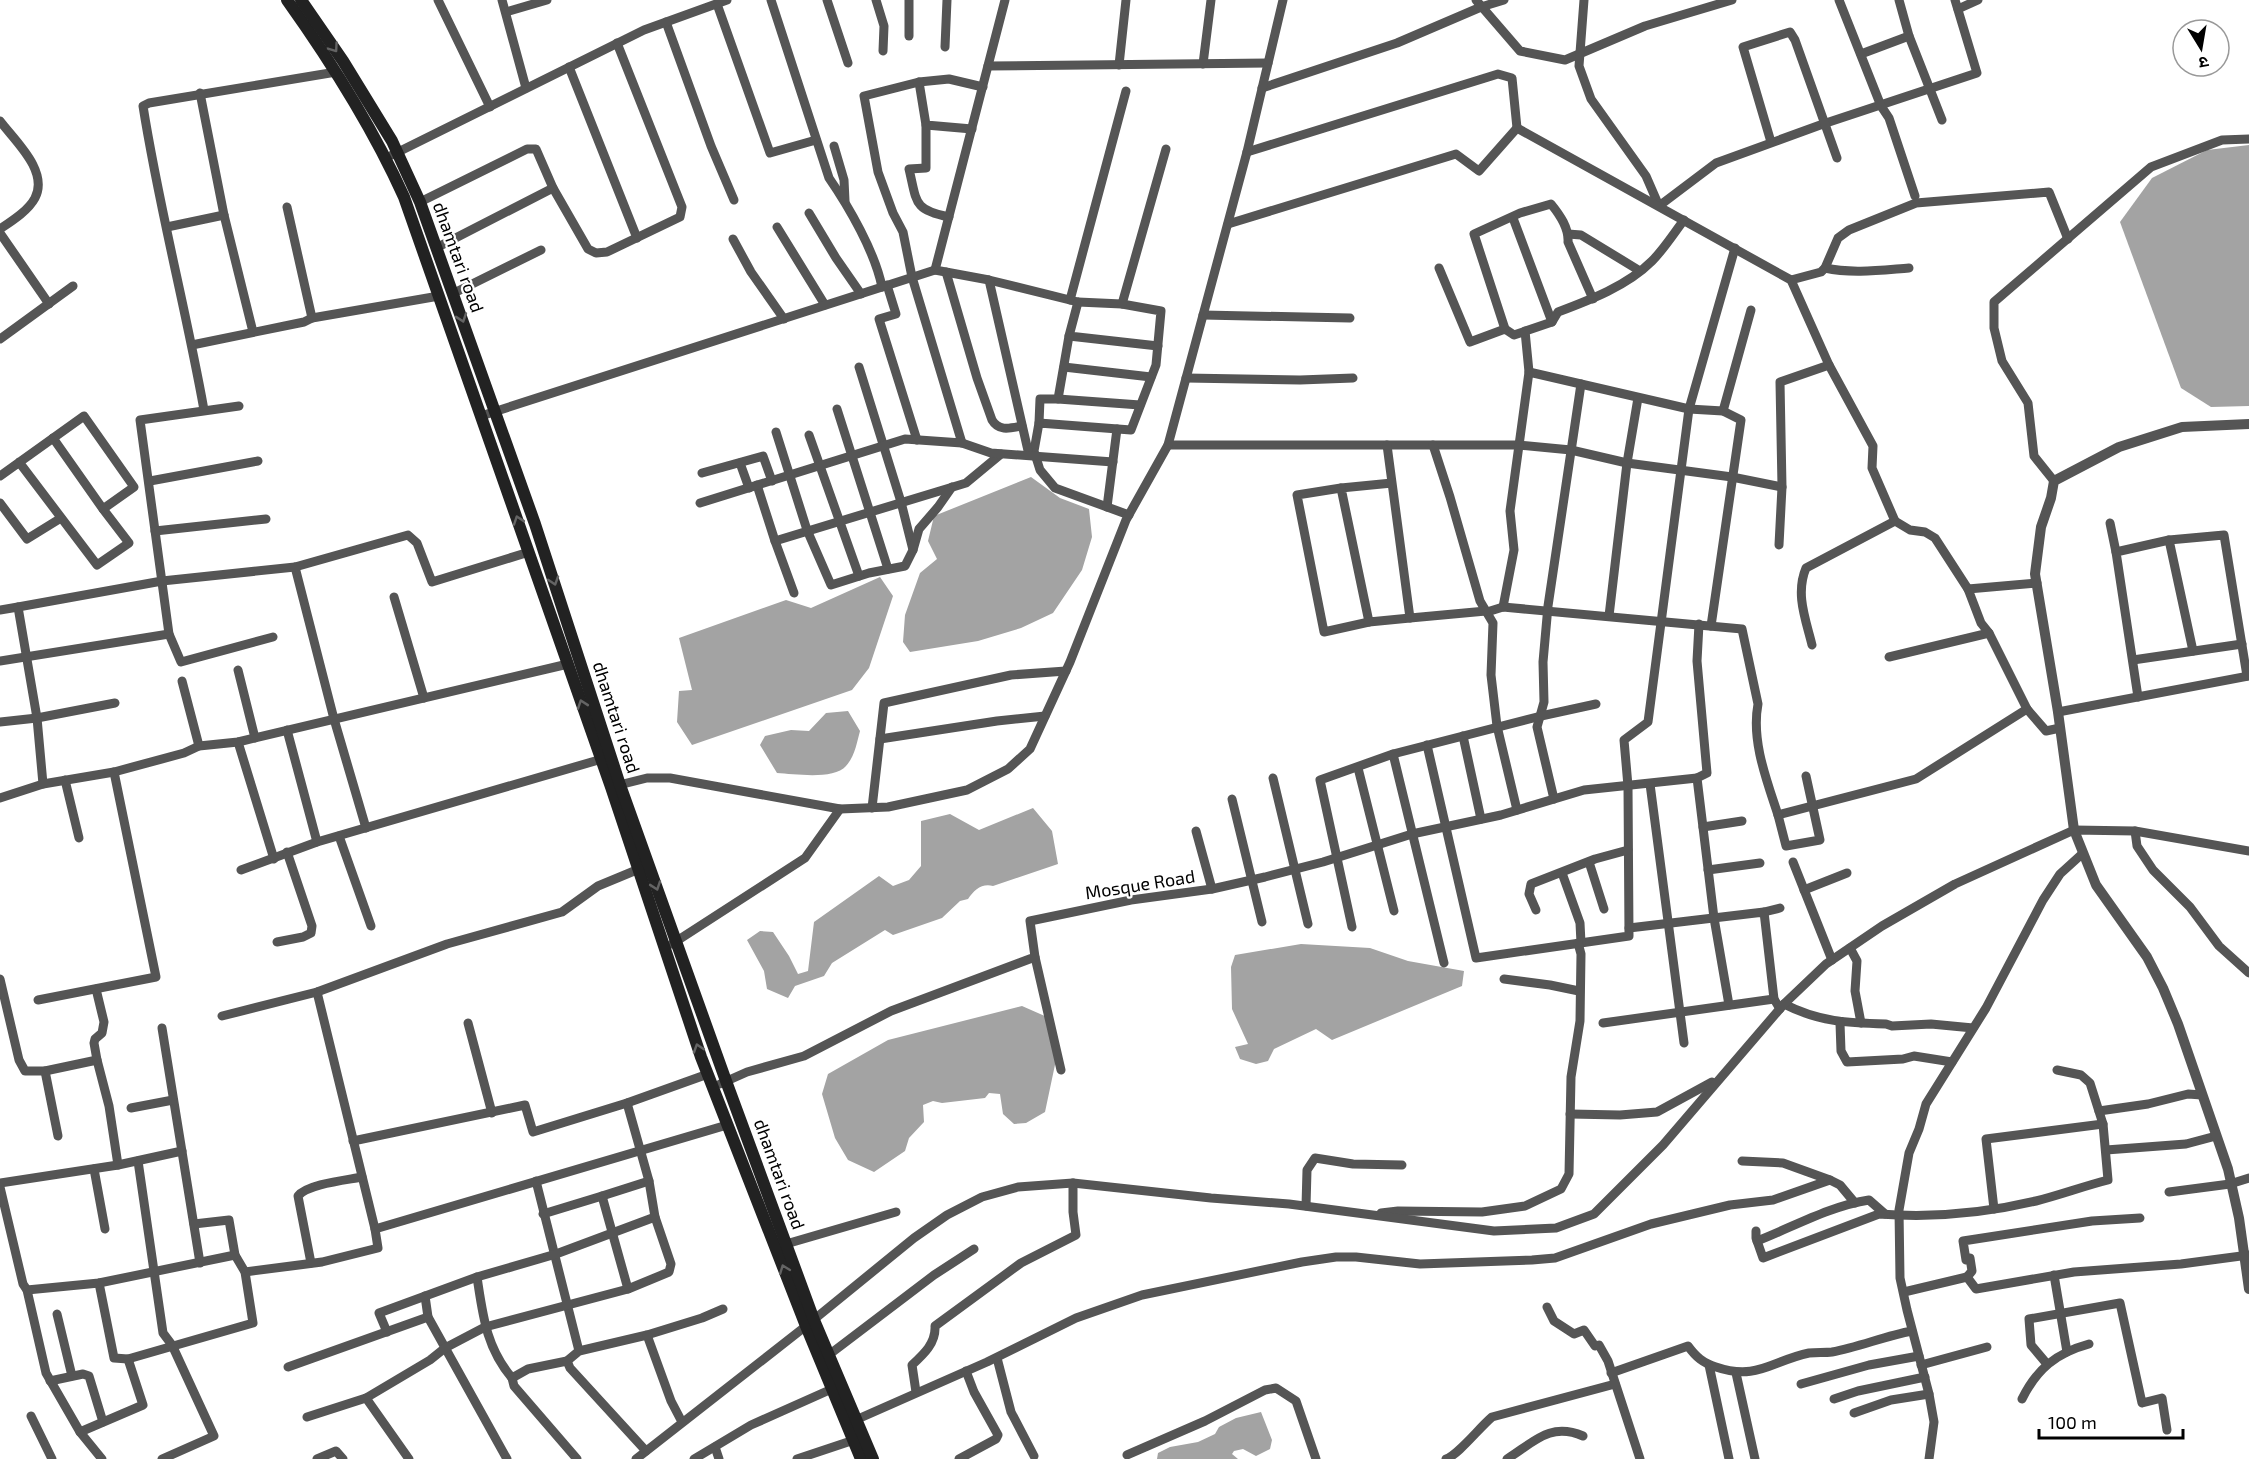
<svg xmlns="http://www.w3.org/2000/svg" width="2249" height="1459" viewBox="0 0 2249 1459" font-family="'Exo 2','Noto Sans Devanagari',sans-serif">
  <rect width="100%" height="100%" fill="#fff"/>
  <!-- water -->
  <g fill="#a3a3a3">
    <path d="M2249,145V406L2211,407L2181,388L2120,222L2152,178L2207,150Z"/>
    <path d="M1031,477L1060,498L1089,509L1092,537L1082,570L1053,613L1021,628L978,641L910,652L903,642L905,615L920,573L937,559L928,541L934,516Z"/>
    <path d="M880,577L893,596L869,668L852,690L692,745L677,722L679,691L692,690L679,638L786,600L811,608Z"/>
    <path d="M848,711L860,731C857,742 855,756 846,766C834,780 795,774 777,773L760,745L765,736L791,730L809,731L826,713Z"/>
    <path d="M1033,808L1052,831L1058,864L993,886C982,883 974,890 968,899L960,901L942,918L893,935L885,930L832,963L824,976L795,986L788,998L767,989L764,971L747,940L760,931L773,932L789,956L798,974L808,971L814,922L879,876L893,886L909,880L921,866V821L950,814L979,830Z"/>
    <path d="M1301,944L1370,948L1408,961L1464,971L1462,986L1332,1040L1316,1029L1274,1049L1268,1061L1256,1064L1240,1059L1235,1047L1248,1044L1232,1009L1231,967L1235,955Z"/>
    <path d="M1022,1006L1047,1017L1056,1060L1045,1112L1026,1123L1014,1124L1003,1114L1000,1094L989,1093L985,1098L942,1103L933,1101L923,1105L924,1122L909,1138L905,1151L874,1172L848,1160L835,1138L822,1094L828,1074L888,1040Z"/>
    <path d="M1261,1412L1272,1440L1270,1449L1256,1456L1243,1449L1234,1451L1232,1454L1238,1459H1157L1158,1453L1170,1447L1198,1442L1215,1434L1219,1427L1236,1418Z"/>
  </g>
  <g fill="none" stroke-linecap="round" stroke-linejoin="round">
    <!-- minor -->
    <g stroke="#555" stroke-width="9">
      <path d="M438,0L490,107"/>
      <path d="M502,0L526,88"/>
      <path d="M771,0L829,178C849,207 875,252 882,287"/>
      <path d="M827,0L848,63"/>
      <path d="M876,0L884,26L883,51"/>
      <path d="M909,0V36"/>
      <path d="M1005,0L935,270L989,280L1078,302L1122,304L1161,311L1156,365L1131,430L1039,423L1034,451L1040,470L1055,488L1129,515"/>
      <path d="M1476,0L1520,51L1565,60L1645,26L1732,0"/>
      <path d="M1584,0L1579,66L1591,99L1646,176L1659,206L1716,163L1823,124L1977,73L1955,0"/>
      <path d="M1839,0L1881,106L1889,118L1915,196"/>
      <path d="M1899,0L1909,36L1942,120"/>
      <path d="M717,4L770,153L816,140"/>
      <path d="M1958,9L1978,0"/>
      <path d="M506,12L547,0"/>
      <path d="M666,22L711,146L734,200"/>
      <path d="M945,47L947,0"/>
      <path d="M1861,54L1909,36"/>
      <path d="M1203,64L1211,0"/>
      <path d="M1119,65L1126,0"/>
      <path d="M988,66L1268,63"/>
      <path d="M569,67L637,238"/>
      <path d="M919,82L926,125L972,129"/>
      <path d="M1262,88L1397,43L1481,7L1504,0"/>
      <path d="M200,93L224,215L253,332"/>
      <path d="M0,121C15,141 49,171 35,198C28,211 12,221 0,229"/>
      <path d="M926,125V168L909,169C917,202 913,210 949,217"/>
      <path d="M1771,142L1743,47L1790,32L1795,40L1837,158"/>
      <path d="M834,146L844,180L845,201"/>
      <path d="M1247,152L1498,74L1512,78L1517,128"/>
      <path d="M392,155L644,30L727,0"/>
      <path d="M420,202L527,149H536L553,188L588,249L596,253L607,252L680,217L682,207L617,43"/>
      <path d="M287,207L312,318"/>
      <path d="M809,213L836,258L861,294"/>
      <path d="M1513,218L1552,322"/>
      <path d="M1228,224L1456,154L1479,171L1517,128L1791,280L1829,365L1873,446L1872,468L1895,521L1806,568C1795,594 1806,620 1812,645"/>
      <path d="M167,227L224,215"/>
      <path d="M777,227L825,305"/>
      <path d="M0,233L49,304"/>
      <path d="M1568,234L1581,235L1640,271"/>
      <path d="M733,239L751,272L784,319"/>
      <path d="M438,247L553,188"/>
      <path d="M1439,268L1470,342L1505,329L1514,335L1552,322L1558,312C1590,300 1627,286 1652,261C1664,249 1674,233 1684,220"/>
      <path d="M1825,268C1852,274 1882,270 1909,268"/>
      <path d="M946,272L977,378L992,420C999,432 1011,428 1022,426"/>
      <path d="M989,280L1029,455"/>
      <path d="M1791,280L1821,272L1825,268L1838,238L1849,230L1916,203L2049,192L2068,239"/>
      <path d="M887,285L896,314L879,319L917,440"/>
      <path d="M454,293L541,250"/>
      <path d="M1070,300L1126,91"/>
      <path d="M1078,302L1069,336L1158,346"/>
      <path d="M1122,304L1166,149"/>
      <path d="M1203,315L1350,318"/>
      <path d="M1505,329L1474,234L1520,213L1551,204C1560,215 1569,228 1568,242L1593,299"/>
      <path d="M1525,331L1529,372"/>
      <path d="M0,339L73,286"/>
      <path d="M192,345L304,322L312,318L439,296"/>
      <path d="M1064,367L1151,377"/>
      <path d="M1186,378L1300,380L1353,378"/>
      <path d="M1058,399L1140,405"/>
      <path d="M239,406L140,420L169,634L181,662L273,637"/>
      <path d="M837,409L888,569"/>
      <path d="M204,410C186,309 159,208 143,106L149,103L336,72"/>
      <path d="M1723,411L1751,310"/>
      <path d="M481,416L935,270"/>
      <path d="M1039,423L1040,399H1058L1069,336"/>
      <path d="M776,432L807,530L831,585L869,573L905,566L913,550L901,502L859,367"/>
      <path d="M809,435L859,576"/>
      <path d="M53,438L103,509"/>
      <path d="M962,443L912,277L903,232L893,213L878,172L864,96L919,82L949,79L983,87"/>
      <path d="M1168,445H1519L1571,450L1627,463L1732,477L1782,487"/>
      <path d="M1387,445L1410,618L1369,622L1341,488L1392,483"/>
      <path d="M1433,445L1450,497L1480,601L1493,623L1491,675L1497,726L1517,810"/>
      <path d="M740,463L749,488"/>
      <path d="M702,473L763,456L772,481"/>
      <path d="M0,476L84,416L134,487L103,509L129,543L97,565L19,462"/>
      <path d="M150,481L258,461"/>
      <path d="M2054,481L2034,456L2028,403L2002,361L1994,328V302L2151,167L2222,140L2249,139"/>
      <path d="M757,485L775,541L966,483L1001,454"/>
      <path d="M1341,488L1297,495L1324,632L1369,622"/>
      <path d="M0,503L27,539L61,518"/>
      <path d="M700,503L905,439L962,443L991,453L1113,462"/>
      <path d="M1107,507L1117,429"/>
      <path d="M1895,521L1910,530L1925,532L1935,538L1968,589L1981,623L1989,633L2027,709L2046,731L2060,728"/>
      <path d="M2110,523L2116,552"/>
      <path d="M155,531L266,519"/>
      <path d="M2169,540L2193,651"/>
      <path d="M775,541L794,593"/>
      <path d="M1779,545L1782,487L1780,382L1829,365"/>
      <path d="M913,550L919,529L938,507L952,487"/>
      <path d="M295,567L334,719L366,828"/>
      <path d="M1968,589L2037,583"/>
      <path d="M394,597L424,698"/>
      <path d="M1503,607L1514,550L1510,511L1529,372L1689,409L1723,411L1741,420L1711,626"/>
      <path d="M0,610L18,607"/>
      <path d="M1487,612L1503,607L1742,629L1758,704C1751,741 1767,781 1778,815L1916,779L2027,709"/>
      <path d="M1609,616L1627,463L1638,398"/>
      <path d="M1410,618L1486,611"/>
      <path d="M1699,624L1697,661L1707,773L1697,778L1714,918L1729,1005"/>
      <path d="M1889,657L1989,633"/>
      <path d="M2133,660L2242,644"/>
      <path d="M0,661L169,634"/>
      <path d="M238,670L255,738"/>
      <path d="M182,681L199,746"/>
      <path d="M2138,697L2116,552L2169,540L2224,535L2247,676"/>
      <path d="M2058,712L2249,676"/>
      <path d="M0,722L37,718L115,703"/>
      <path d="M287,730L317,842"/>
      <path d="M1463,736L1481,819"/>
      <path d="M880,739L997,721L1045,716"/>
      <path d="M238,742L274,859"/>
      <path d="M1427,745L1476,958L1629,936L1628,786L1624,740L1648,722L1689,409L1735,248"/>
      <path d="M1393,754L1444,963"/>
      <path d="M1358,768L1394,911"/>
      <path d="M1273,778L1308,924"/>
      <path d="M65,780L79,838"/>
      <path d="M43,784L37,718L18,607L162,581L295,567L408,535L417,543L432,582L529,552"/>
      <path d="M1650,784L1684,1043"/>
      <path d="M615,786L647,778H670L840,809L888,807L967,790L1008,769L1030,749L1070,662L1126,520L1168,445L1247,152L1283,0"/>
      <path d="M0,798L43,784L114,772L184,753L199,746L238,742L568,664"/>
      <path d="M1232,799L1262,922"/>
      <path d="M1554,799L1537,727L1544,702L1543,662L1548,606L1581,384"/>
      <path d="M872,808L884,703L1011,675L1066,671"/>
      <path d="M1778,815L1786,846L1820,840L1806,776"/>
      <path d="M1703,827L1742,821"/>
      <path d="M1196,831L1212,889"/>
      <path d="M2135,831L2137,846L2153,870L2190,907L2219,946L2249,973"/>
      <path d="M339,836L371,926"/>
      <path d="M1589,862L1604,909"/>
      <path d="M1793,862L1832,960"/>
      <path d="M241,870L317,842L602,759"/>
      <path d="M1708,870L1760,863"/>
      <path d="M1562,873L1580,923L1581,943"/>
      <path d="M1804,890L1847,873"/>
      <path d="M1536,910L1529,894L1531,884L1595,859L1628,850"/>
      <path d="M1764,912L1780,908"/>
      <path d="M1352,927L1320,780L1393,754L1541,716L1596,704"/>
      <path d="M1629,928L1764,912L1774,999L1780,1009"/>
      <path d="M277,942L303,937L311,933L312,926L287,852"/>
      <path d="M672,944L805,858L840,809"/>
      <path d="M1850,948L1857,961L1855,991L1861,1023"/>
      <path d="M1035,957L1061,1070"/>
      <path d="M0,979L19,1060L25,1071H45L97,1060L109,1106L118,1165"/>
      <path d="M1504,979L1550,985L1579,991"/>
      <path d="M96,989L104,1022L102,1033L95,1039L94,1043L97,1060"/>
      <path d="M317,992L375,1229"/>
      <path d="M38,1000L156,977L114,772"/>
      <path d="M1784,1004C1819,1022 1848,1023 1886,1024L1892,1026L1931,1024L1973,1028"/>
      <path d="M222,1016L317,992L447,944L562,912L598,886L639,869"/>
      <path d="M468,1023L492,1113"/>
      <path d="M1603,1023L1774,999"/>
      <path d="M1840,1023L1841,1051L1847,1062L1903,1059L1914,1056L1952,1062"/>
      <path d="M162,1028L200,1263"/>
      <path d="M45,1071L58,1136"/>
      <path d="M720,1084L747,1072L804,1056L891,1011L1035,957L1030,921L1131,900L1212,889L1265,877L1323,862L1412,834L1501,815L1584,790L1697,778"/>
      <path d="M131,1108L173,1100"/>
      <path d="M2099,1111L2148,1104L2188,1094L2202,1095"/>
      <path d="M1570,1114L1620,1115L1657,1112L1712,1082"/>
      <path d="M353,1141L525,1105L533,1132L627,1103L708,1074"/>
      <path d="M2106,1150L2186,1144L2216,1136"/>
      <path d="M138,1161L163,1333L172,1345L214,1436L162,1459"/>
      <path d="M1742,1161L1783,1163L1830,1180"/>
      <path d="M94,1169L105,1229"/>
      <path d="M536,1181L579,1351"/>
      <path d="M0,1183L118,1165L182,1151"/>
      <path d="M0,1187L23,1284L27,1290L46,1373L80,1432L102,1459"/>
      <path d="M2169,1192L2230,1184L2249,1178"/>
      <path d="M602,1196L649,1181"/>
      <path d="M1306,1206L1307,1170L1315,1158L1353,1164L1402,1165"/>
      <path d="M1994,1209L1986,1139L2103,1124L2090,1083L2081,1075L2057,1070"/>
      <path d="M1381,1213L1398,1211L1482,1212L1525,1206L1561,1189L1569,1174L1571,1077L1580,1021L1581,954L1578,943"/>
      <path d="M543,1214L602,1196L628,1289"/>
      <path d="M1756,1231V1238L1763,1258L1879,1214C1931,1218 1986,1213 2036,1201C2060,1195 2084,1186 2108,1180L2103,1124"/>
      <path d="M1757,1241C1793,1227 1830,1206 1869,1200L1885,1214"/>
      <path d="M786,1244L896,1212"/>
      <path d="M311,1263L298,1196C307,1184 347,1180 362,1177"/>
      <path d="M245,1272L322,1262L378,1248L375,1229L727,1125"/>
      <path d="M2054,1275L2067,1352"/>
      <path d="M477,1277C483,1316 486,1347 512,1378L528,1369L567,1361L579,1351L647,1335L702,1318L723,1309"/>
      <path d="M1967,1277L1972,1271L1970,1258L1966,1260L1963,1241L2092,1221L2140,1218"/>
      <path d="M99,1283L114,1358L128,1359L253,1323L245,1272L235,1255L229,1220L194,1224"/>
      <path d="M27,1290L99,1283L235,1255"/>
      <path d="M1904,1292L1967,1277L1976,1289L2074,1272L2181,1264L2249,1255"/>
      <path d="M425,1296L428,1317L507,1459"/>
      <path d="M1547,1307L1554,1321L1574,1334L1584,1330L1595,1346L1599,1345L1608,1361L1640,1459"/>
      <path d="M57,1314L72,1376"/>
      <path d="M387,1332L379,1313L477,1277L556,1254L655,1217"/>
      <path d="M647,1335L671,1401L682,1422"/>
      <path d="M830,1354L934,1275L974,1249"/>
      <path d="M997,1358L1011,1412L1034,1456"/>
      <path d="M567,1361L570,1368L646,1451"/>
      <path d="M2047,1364L2031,1345L2029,1319L2120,1303L2142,1403L2162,1398L2167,1430"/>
      <path d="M1709,1365L1729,1459"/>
      <path d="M1921,1365L1987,1347"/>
      <path d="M288,1367L428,1317"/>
      <path d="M1611,1373L1688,1346C1696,1357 1703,1363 1716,1367C1757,1381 1771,1361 1809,1353C1817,1352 1824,1353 1832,1352C1859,1347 1885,1336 1912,1331"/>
      <path d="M1736,1373L1755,1459"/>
      <path d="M512,1378L514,1386L577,1459"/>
      <path d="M50,1381L83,1374L89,1376L103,1422"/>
      <path d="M1801,1384L1869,1365L1919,1356"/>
      <path d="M916,1392L912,1365C924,1354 936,1343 935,1326L1021,1263L1076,1235L1073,1212V1183"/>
      <path d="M366,1398L409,1459"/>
      <path d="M1834,1399L1858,1391L1925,1377"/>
      <path d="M2022,1399C2037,1369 2056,1353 2089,1344"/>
      <path d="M1854,1413L1891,1400L1929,1394"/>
      <path d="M31,1416L52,1459"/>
      <path d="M307,1417L366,1398L430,1360L445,1348L485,1327L628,1289L669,1272L671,1264L655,1217L649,1181L627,1103"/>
      <path d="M851,1422L987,1362L1076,1318L1142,1295L1302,1262L1336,1257H1356L1420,1264L1532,1260L1555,1258L1651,1224L1730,1205L1773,1200L1830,1180L1840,1185L1855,1203"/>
      <path d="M80,1432L143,1405L128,1359"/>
      <path d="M715,1447L719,1459"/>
      <path d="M1127,1455L1205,1421L1265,1390L1276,1388L1296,1401L1316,1459"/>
      <path d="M317,1459L336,1451L343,1459"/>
      <path d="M636,1459L806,1326L914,1238L947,1215L982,1197L1018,1187L1073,1183L1211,1198L1289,1204L1494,1231L1556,1228L1594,1214L1663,1145L1784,1004L1826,964L1882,926L1955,884L2074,830L2135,831L2249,851"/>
      <path d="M694,1459L751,1425L834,1388"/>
      <path d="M797,1459L854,1440"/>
      <path d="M959,1459L996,1439L998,1435L974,1392L966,1371"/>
      <path d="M1446,1459C1458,1455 1479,1428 1492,1417L1615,1384"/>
      <path d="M1507,1459C1534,1442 1550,1422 1583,1436"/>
      <path d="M1929,1459L1934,1422L1929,1394L1907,1310L1900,1278L1899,1210L1909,1153L1919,1129L1926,1104L1986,1008L2043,900L2060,874L2082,854"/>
    </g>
    <!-- tertiary -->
    <path stroke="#555" stroke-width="10" d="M2249,424L2182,427L2119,447L2054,481L2051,498L2041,527L2035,574L2058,712L2074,830L2096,885L2147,957L2163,988L2178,1024L2228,1169L2239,1218L2249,1289"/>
    <!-- secondary -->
    <g stroke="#222" stroke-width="12">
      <path d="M287,0C332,63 372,126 404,197L611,787L701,1057L806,1326L861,1459"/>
      <path d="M301,0L343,61L392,141L420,202L535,524L620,785L726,1081L814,1320L873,1459"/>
    </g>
  </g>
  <!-- one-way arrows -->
  <defs><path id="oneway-chevron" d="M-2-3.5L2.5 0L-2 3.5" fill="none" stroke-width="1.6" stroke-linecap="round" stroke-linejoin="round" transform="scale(1.5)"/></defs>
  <g stroke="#646464">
    <use href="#oneway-chevron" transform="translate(334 48) rotate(55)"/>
    <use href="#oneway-chevron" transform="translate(462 318) rotate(71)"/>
    <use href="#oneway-chevron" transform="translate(518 520) rotate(-109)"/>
    <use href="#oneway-chevron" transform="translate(554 581) rotate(72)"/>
    <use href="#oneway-chevron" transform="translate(582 704) rotate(-109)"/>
    <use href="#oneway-chevron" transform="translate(656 886) rotate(71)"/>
    <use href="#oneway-chevron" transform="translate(698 1048) rotate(-108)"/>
    <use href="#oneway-chevron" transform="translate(784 1269) rotate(-111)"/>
  </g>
  <g text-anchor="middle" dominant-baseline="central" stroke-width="4.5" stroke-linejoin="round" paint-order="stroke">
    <!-- street labels -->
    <g font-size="18" fill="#000" stroke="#fff">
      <text transform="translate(459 257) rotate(70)">dhamtari road</text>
      <text transform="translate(617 717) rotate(72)">dhamtari road</text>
      <text transform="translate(1140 884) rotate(-9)">Mosque Road</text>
      <text transform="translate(780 1174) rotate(70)">dhamtari road</text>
    </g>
  </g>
  <!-- north arrow -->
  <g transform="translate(2201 48) rotate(169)"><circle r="28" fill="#ffffff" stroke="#999999" stroke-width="1.5"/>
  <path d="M0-4.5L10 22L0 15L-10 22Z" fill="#000000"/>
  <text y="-9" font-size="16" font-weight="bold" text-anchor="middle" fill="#000000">उ</text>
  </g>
  <!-- scale -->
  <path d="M2039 1429v9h144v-9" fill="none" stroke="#000000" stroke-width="3"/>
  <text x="2048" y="1429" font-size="18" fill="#000000" stroke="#ffffff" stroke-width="4.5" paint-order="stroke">100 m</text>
</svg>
